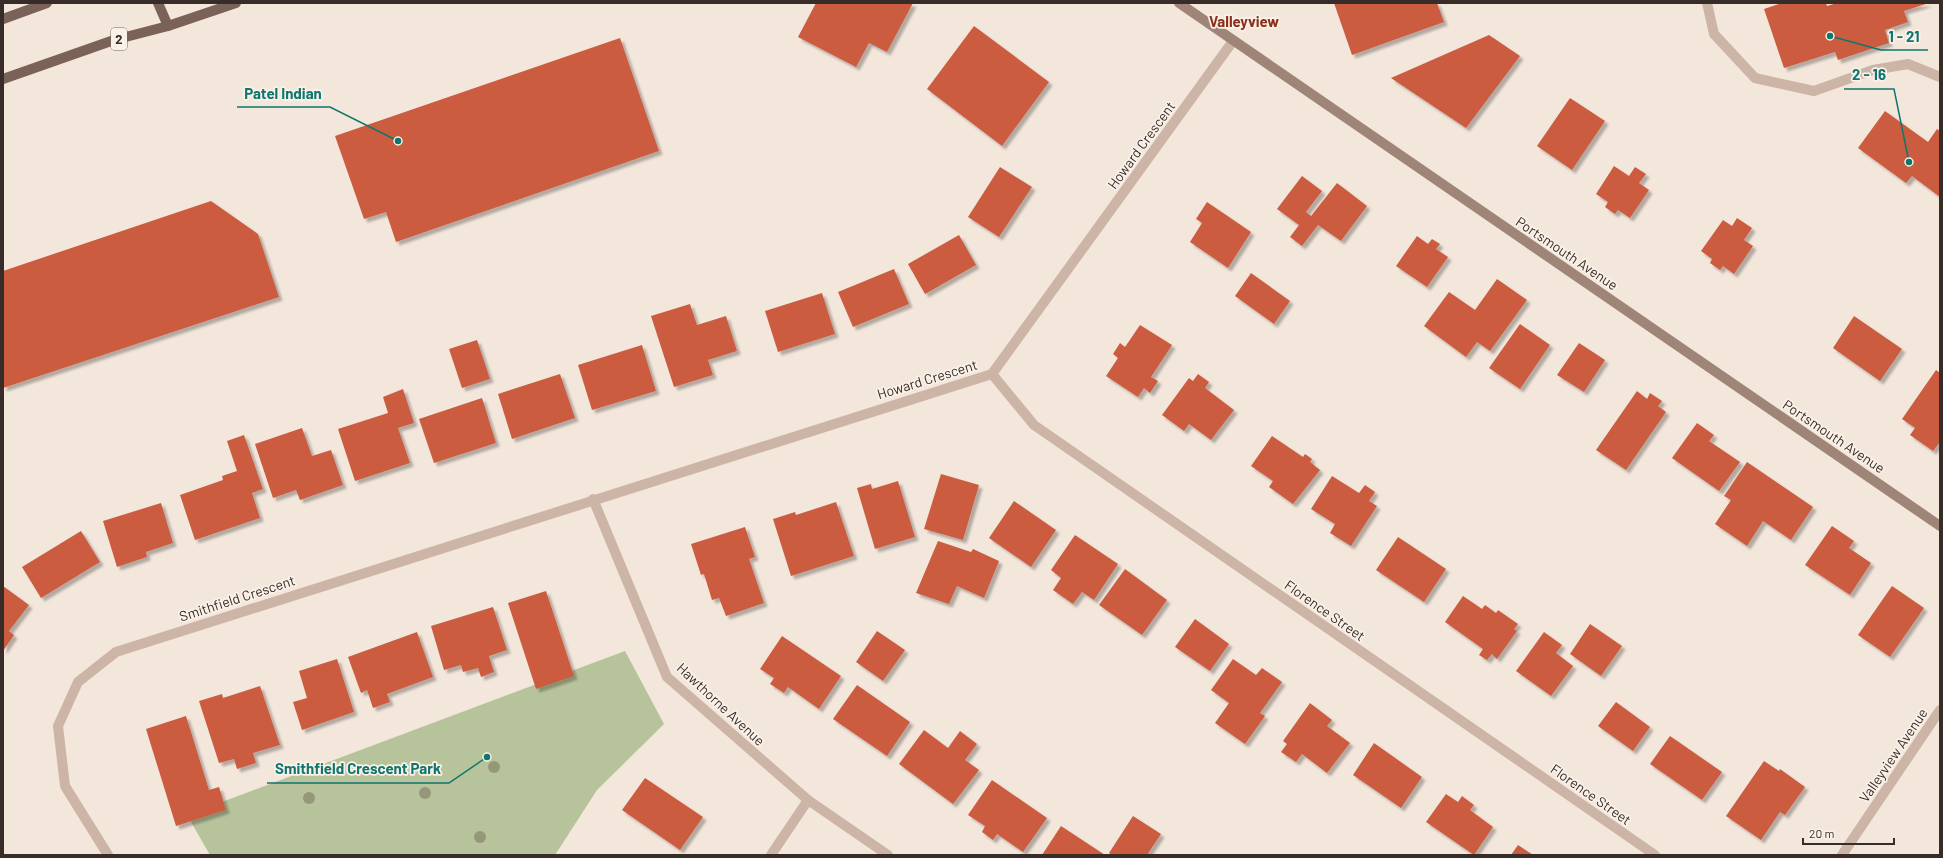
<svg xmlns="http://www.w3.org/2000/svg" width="1943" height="858" viewBox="0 0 1943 858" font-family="Barlow,sans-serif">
  <defs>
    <filter id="shadow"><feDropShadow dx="3.5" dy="3.5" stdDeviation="1" flood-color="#0004"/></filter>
  </defs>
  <rect width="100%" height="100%" fill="#f3e6db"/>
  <!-- green -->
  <path fill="#b7c39a" d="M625,651L664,724L597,790L555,855H210L187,815Z"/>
  <!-- building -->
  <g fill="#cb5b41" filter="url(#shadow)">
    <path d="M816,3H913L887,52L869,43L856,67L798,37Z"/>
    <path d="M1334,3H1437L1444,22L1352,55Z"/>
    <path d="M1782,3H1826L1827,6L1837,3H1929L1904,11L1908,22L1885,30L1889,43L1838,60L1835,52L1784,68L1764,9Z"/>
    <path d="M974,26L1049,82L1002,146L927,89Z"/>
    <path d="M1489,35L1520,56L1466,128L1391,78Z"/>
    <path d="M620,38L659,151L396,242L386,212L364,219L335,136Z"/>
    <path d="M1570,98L1605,121L1572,170L1537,146Z"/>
    <path d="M1885,111L1928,142L1937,129L1940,131V197L1912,176L1906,183L1858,148Z"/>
    <path d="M1614,166L1629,176L1635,167L1646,174L1639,183L1649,190L1630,218L1618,210L1615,214L1605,207L1608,202L1596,194Z"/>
    <path d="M1000,167L1032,187L999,237L968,217Z"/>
    <path d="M1302,176L1322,191L1306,212L1311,216L1337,183L1367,206L1341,241L1318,225L1302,246L1290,237L1299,225L1277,209Z"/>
    <path d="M211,201L258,234L279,297L3,388V271Z"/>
    <path d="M1207,202L1251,232L1228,268L1190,242L1202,223L1196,219Z"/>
    <path d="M1737,218L1752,228L1744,240L1753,246L1734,274L1723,266L1720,270L1710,263L1712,259L1701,251L1723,220L1732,226Z"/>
    <path d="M959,235L976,265L925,294L908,264Z"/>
    <path d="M1417,236L1428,244L1432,239L1440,244L1436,249L1448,257L1427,287L1396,266Z"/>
    <path d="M894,269L909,304L853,327L838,292Z"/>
    <path d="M1251,273L1290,301L1274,324L1235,296Z"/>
    <path d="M1497,279L1527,300L1490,351L1477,342L1466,357L1424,326L1449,292L1475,310Z"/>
    <path d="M822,293L835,334L778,352L765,311Z"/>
    <path d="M690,304L697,325L726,316L737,351L708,360L713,375L674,387L651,316Z"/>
    <path d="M1854,316L1902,349L1880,381L1833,348Z"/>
    <path d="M1520,324L1550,345L1520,389L1489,368Z"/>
    <path d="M1140,325L1172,345L1151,377L1158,381L1150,393L1144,388L1138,397L1106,376L1118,358L1113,354L1120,343L1125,347Z"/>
    <path d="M477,340L490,379L462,388L449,349Z"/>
    <path d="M1579,343L1605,360L1584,392L1557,375Z"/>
    <path d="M642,345L656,391L592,410L578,365Z"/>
    <path d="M1936,370L1940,373V442L1933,451L1910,435L1915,428L1902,419Z"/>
    <path d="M560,374L575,418L512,439L498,394Z"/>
    <path d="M1198,374L1209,382L1205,388L1234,410L1211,440L1189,424L1184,431L1162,415L1189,378L1193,381Z"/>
    <path d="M403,389L414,423L398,428L410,463L355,481L338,429L388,413L383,397Z"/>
    <path d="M1637,391L1647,399L1650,393L1662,401L1658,406L1666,412L1626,470L1596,450Z"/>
    <path d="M482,398L496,443L434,463L419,419Z"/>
    <path d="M1697,423L1714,435L1709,441L1740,462L1719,491L1672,458Z"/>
    <path d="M302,428L312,456L331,450L343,485L300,500L296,490L273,498L255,444Z"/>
    <path d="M244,435L263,489L252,493L260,518L195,540L180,495L223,480L222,476L237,471L227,441Z"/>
    <path d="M1272,436L1303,457L1305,454L1312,459L1310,462L1320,470L1293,504L1269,487L1273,481L1251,466Z"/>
    <path d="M1747,462L1813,507L1791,540L1763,521L1747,546L1715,524L1731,500L1724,496Z"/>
    <path d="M941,474L979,485L963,540L924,529Z"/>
    <path d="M1332,476L1359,493L1365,485L1375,492L1369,501L1377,506L1351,546L1330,533L1335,524L1311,509Z"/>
    <path d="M898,481L915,537L875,549L857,488L871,484L872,489Z"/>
    <path d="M1014,501L1056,530L1031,567L989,538Z"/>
    <path d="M836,502L854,556L791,576L773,519L795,512L796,515Z"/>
    <path d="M161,503L173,543L146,552L147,557L117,567L103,521Z"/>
    <path d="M1832,526L1854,541L1849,548L1871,563L1850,595L1805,565Z"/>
    <path d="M745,527L755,557L749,559L764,603L726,616L719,598L712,600L704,574L701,575L691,544Z"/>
    <path d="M81,531L100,562L41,598L22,567Z"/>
    <path d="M1075,535L1118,564L1094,600L1082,592L1073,604L1053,590L1061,578L1051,570Z"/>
    <path d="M1398,537L1446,569L1424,602L1376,570Z"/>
    <path d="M938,541L971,552L973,549L999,561L984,598L957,586L949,604L916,593Z"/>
    <path d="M1125,569L1167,600L1142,635L1099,605Z"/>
    <path d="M3,586L29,605L9,631L14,635L3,651Z"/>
    <path d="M1892,586L1924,608L1890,657L1858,635Z"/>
    <path d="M546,591L574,676L536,689L508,603Z"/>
    <path d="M1463,596L1482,609L1485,605L1496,613L1498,610L1518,624L1514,629L1517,631L1497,659L1492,654L1487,660L1479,655L1483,649L1445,622Z"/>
    <path d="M493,607L507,650L489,656L494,672L481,677L478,668L463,672L461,665L444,670L431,626Z"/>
    <path d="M1195,619L1229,644L1210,671L1175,647Z"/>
    <path d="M1590,624L1622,646L1601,676L1570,654Z"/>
    <path d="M877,631L905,650L883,681L856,662Z"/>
    <path d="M417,632L433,677L387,694L390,702L373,708L367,690L361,693L348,657Z"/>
    <path d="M1544,632L1562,645L1556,653L1573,666L1551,696L1516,671Z"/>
    <path d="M782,636L841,676L819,709L788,687L784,693L770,684L774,678L760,669Z"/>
    <path d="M337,659L354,712L302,730L293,702L307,698L299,671Z"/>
    <path d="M1233,659L1256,675L1262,668L1282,682L1260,713L1265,716L1245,744L1215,723L1229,703L1211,690Z"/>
    <path d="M857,685L910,722L887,756L833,719Z"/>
    <path d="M260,686L280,745L253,753L256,763L237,769L234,759L219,763L199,701L222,694L223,698Z"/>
    <path d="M1616,702L1650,727L1633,751L1598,726Z"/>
    <path d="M1310,703L1332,720L1327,726L1350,743L1327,773L1302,754L1296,762L1281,752L1287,744L1283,741Z"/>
    <path d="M186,716L209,790L219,787L226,810L176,826L146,729Z"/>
    <path d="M924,730L948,748L960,731L977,744L965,760L979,770L953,804L899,764Z"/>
    <path d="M1670,736L1722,772L1702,800L1650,764Z"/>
    <path d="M1374,743L1422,777L1401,808L1353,775Z"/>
    <path d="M1764,761L1779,771L1780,769L1805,787L1785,815L1780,812L1761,840L1726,816Z"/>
    <path d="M645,778L703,817L680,850L622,810Z"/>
    <path d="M992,780L1047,818L1023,852L997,834L993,840L982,832L985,826L968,815Z"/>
    <path d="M1446,794L1458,802L1462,796L1474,805L1470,810L1493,827L1474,855L1426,822Z"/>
    <path d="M1133,816L1161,834L1147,855H1112L1109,853Z"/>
    <path d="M1061,826L1105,855H1042Z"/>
    <path d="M1518,845L1533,855H1511Z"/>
  </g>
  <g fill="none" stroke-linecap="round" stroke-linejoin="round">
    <!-- service -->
    <path stroke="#ccb5a6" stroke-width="10" d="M1707,3L1714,34L1755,78L1814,91L1873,70L1908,64L1940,77"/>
    <!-- minor -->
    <g stroke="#ccb5a6" stroke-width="10">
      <path d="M992,374L1034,425L1655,855"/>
      <path d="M593,499L667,677L808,800L888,855"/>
      <path d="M108,855L65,786L58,726L78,682L116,652L992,374L1233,41"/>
      <path d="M771,855L808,800"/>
      <path d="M1842,855L1940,710"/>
    </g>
    <!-- secondary -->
    <path stroke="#9f8478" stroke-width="10" d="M1179,3L1940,526"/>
    <!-- primary -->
    <g stroke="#7a6258" stroke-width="10">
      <path d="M158,3L168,26"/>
      <path d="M3,19L47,3"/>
      <path d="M3,79L114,40L168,26L236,3"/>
    </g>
  </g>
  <!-- trees -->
  <g fill="#96977a">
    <circle cx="494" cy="767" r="6"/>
    <circle cx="425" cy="793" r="6"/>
    <circle cx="309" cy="798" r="6"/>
    <circle cx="480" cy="837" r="6"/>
  </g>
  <g text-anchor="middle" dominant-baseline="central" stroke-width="3.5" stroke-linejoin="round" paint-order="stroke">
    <!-- shield labels -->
    <rect fill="#faf1e8" stroke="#726762" stroke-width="1" x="111" y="28" width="16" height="22" rx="3"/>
    <g font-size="13" font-weight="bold" fill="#382c28">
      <text x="119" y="39">2</text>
    </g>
    <!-- street labels -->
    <g font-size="14" fill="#382c28" stroke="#faf1e8">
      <text transform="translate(1141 145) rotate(-54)">Howard Crescent</text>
      <text transform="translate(1567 253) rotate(34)">Portsmouth Avenue</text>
      <text transform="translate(927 379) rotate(-17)">Howard Crescent</text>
      <text transform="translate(1834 436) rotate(34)">Portsmouth Avenue</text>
      <text transform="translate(237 598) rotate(-18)">Smithfield Crescent</text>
      <text transform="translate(1325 610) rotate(35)">Florence Street</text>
      <text transform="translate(721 704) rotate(43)">Hawthorne Avenue</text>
      <text transform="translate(1893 755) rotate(-56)">Valleyview Avenue</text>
      <text transform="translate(1591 794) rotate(35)">Florence Street</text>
    </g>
    <!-- neighbourhood labels -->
    <g font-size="15" font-weight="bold" fill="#8a311d" stroke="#faf1e8">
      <text x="1244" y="21">Valleyview</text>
    </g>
  </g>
  <!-- callouts -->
  <path fill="none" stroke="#0f766e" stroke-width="1.5" d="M1830 36L1881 50H1928M1909 162L1894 89H1844M398 141L330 107H237M487 757L449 783H267"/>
  <g fill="#0f766e" stroke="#faf1e8" stroke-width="1.5">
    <circle cx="1830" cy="36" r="4"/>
    <circle cx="1909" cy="162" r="4"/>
    <circle cx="398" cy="141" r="4"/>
    <circle cx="487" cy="757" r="4"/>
  </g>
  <g font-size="15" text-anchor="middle" font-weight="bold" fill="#0f766e" stroke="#faf1e8" stroke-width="3.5" stroke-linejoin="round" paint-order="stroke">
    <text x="1904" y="42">1 - 21</text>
    <text x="1869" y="80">2 - 16</text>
    <text x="283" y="99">Patel Indian</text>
    <text x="358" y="774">Smithfield Crescent Park</text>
  </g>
  <!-- border -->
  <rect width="1943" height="858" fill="none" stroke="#382c28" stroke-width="8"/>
  <!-- scale -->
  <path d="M1803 838v6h91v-6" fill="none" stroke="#382c28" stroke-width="2"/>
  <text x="1809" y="838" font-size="12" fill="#382c28" stroke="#faf1e8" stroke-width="3" paint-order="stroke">20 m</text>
</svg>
